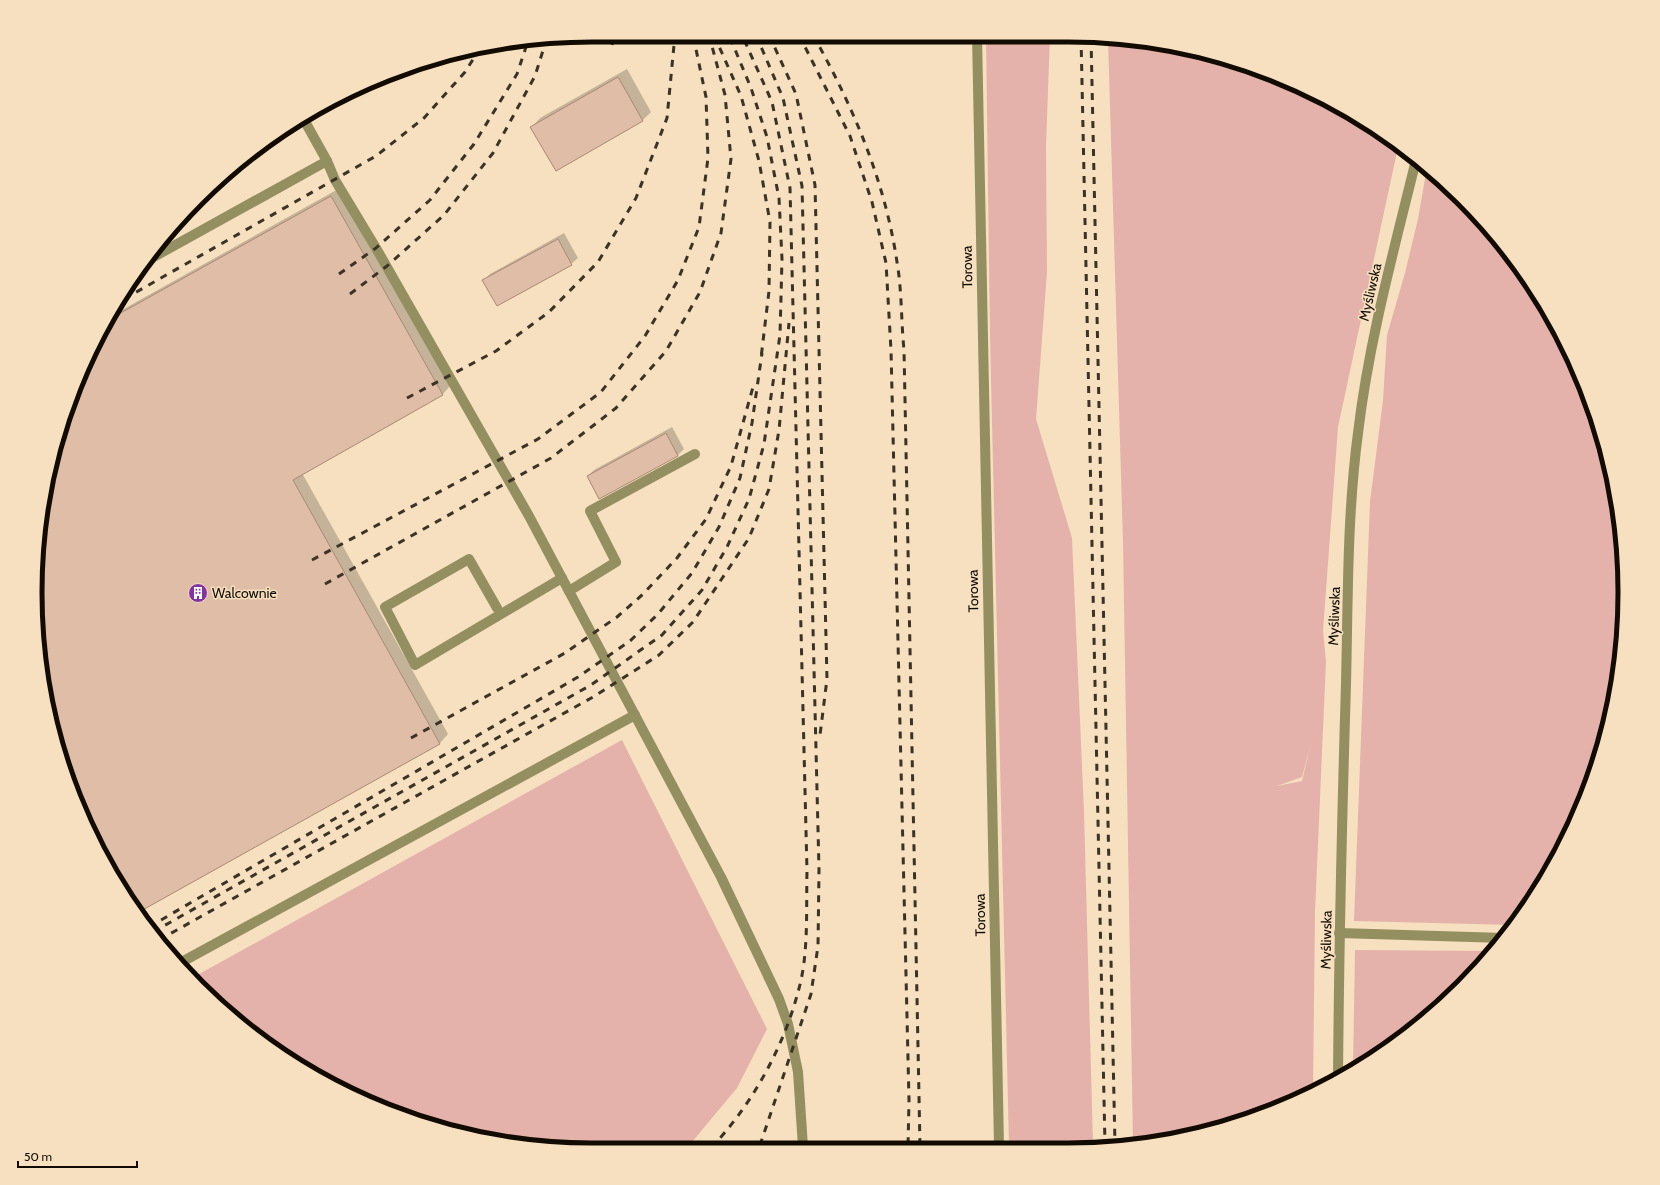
<svg xmlns="http://www.w3.org/2000/svg" width="1660" height="1185" viewBox="0 0 1660 1185" font-family="Cabin,sans-serif">
  <rect width="100%" height="100%" fill="#f6e0bf"/>
  <!-- green -->
  <g fill="#e4b2ab" fill-rule="evenodd">
    <path d="M986,35H1050L1046,146L1047,272L1036,419L1072,538L1084,812L1093,1145L1009,1146L990,336Z"/>
    <path d="M1108,39L1176,46L1281,77L1346,110L1398,147L1338,427L1323,631L1326,661L1315,912L1313,1092L1281,1107L1140,1145H1133L1123,542ZM1311,744L1302,781L1277,786L1302,777Z"/>
    <path d="M1427,167L1435,173L1487,225L1550,314L1595,414L1620,520L1624,629L1606,737L1567,839L1514,925L1354,921L1370,502L1383,400L1387,335L1405,273L1418,219Z"/>
    <path d="M622,740L767,1029L737,1088L687,1148L556,1149L448,1131L346,1093L253,1035L192,978Z"/>
    <path d="M1355,950L1492,951L1435,1012L1353,1070Z"/>
  </g>
  <!-- shadow -->
  <g fill="#0003">
    <path d="M627,69L651,112L643,120L556,170L532,127L540,118Z"/>
    <path d="M340,188L450,386L442,395L302,473L448,734L440,743L138,911L110,871L78,806L40,665V520L65,414L92,346L113,315Z"/>
    <path d="M564,233L578,258L571,264L483,281L490,274Z"/>
    <path d="M672,427L684,449L678,455L600,497L588,476L594,470Z"/>
  </g>
  <!-- building -->
  <g fill="#dfbda7" stroke="#aa8975">
    <path d="M618,77L643,121L556,171L530,127Z"/>
    <path d="M331,196L443,395L293,480L440,744L139,912L110,871L78,806L40,665V520L65,414L92,346L110,319Z"/>
    <path d="M558,239L572,265L497,306L482,280Z"/>
    <path d="M666,433L678,456L599,499L587,476Z"/>
  </g>
  <g fill="none" stroke-linecap="round" stroke-linejoin="round">
    <!-- minor -->
    <g stroke="#938f60" stroke-width="10">
      <path d="M977,35L999,1146"/>
      <path d="M303,118L327,161L335,180L376,248L529,516L721,877L779,999L788,1024L798,1072L803,1147"/>
      <path d="M150,259L327,161"/>
      <path d="M569,591L616,562L590,511L695,454"/>
      <path d="M497,608L469,559L385,607L415,665L562,578"/>
      <path d="M1339,933L1504,938"/>
      <path d="M178,964L635,715"/>
      <path d="M1338,1079C1339,947 1342,815 1346,684C1348,600 1347,516 1358,433C1369,340 1394,250 1416,160"/>
    </g>
    <!-- rail -->
    <g stroke="#3c3225" stroke-width="3" stroke-dasharray="7 7" stroke-linecap="butt">
      <path d="M714,35L741,96L759,161L770,222L769,291L761,358"/>
      <path d="M756,35L783,98L802,186L819,870L818,946L811,994L759,1148"/>
      <path d="M769,35L796,94L815,185L827,679L820,735"/>
      <path d="M799,35L850,136L872,202L886,263L891,350L909,1100L908,1147"/>
      <path d="M813,35C853,106 885,181 897,262C902,291 901,321 904,350L920,1147"/>
      <path d="M1081,36L1105,1145"/>
      <path d="M1091,37L1115,1145"/>
      <path d="M612,45L613,35"/>
      <path d="M339,274L376,248L430,200L474,144L517,74L527,44"/>
      <path d="M350,294L387,266L444,215L493,153L535,76L546,41"/>
      <path d="M124,299L376,156L424,118L465,72L479,50"/>
      <path d="M407,398L496,351L549,312L598,262L636,198L667,118L674,45L673,35"/>
      <path d="M312,560L538,439L601,392L645,336L678,280L699,227L708,158L706,97L693,35"/>
      <path d="M325,584L551,458L616,408L666,351L700,292L721,233L731,159L725,95L709,35"/>
      <path d="M411,738L565,653L617,617L642,595L677,558L706,519L731,466L753,387"/>
      <path d="M149,927L578,677L630,641L658,614L692,573L719,527L740,478L752,423L762,353"/>
      <path d="M153,932L591,685L662,635L702,590L727,547L749,499L764,444L780,335L782,259L779,198L767,137L751,88L729,35"/>
      <path d="M159,940L593,697L659,655L693,622L749,538L769,489L779,430L789,323"/>
      <path d="M711,1148C751,1106 783,1049 798,992C809,955 806,910 807,871L790,188L772,102L742,35"/>
    </g>
  </g>
  <!-- icons -->
  <defs>
    <g id="building-disc" transform="scale(1)"><circle r="9.5" fill="#8234a5" stroke="#f6e0bf"/><path d="M-4-6H4V6H1V3H-1V6H-4ZM-2.5-4.3h1.7v1.8h-1.7ZM.8-4.3h1.7v1.8H.8ZM-2.5-1h1.7V.8h-1.7ZM.8-1h1.7V.8H.8Z" fill="#fff"/></g>
  </defs>
  <g fill-rule="evenodd">
    <use href="#building-disc" x="198" y="593"/>
  </g>
  <g text-anchor="middle" dominant-baseline="central" stroke-width="3" stroke-linejoin="round" paint-order="stroke">
    <!-- street labels -->
    <g font-size="14" fill="#120b02" stroke="#f6e0bf">
      <text transform="translate(967 267) rotate(-91)">Torowa</text>
      <text transform="translate(1370 292) rotate(-77)">Myśliwska</text>
      <text transform="translate(973 591) rotate(-91)">Torowa</text>
      <text transform="translate(1334 616) rotate(-88)">Myśliwska</text>
      <text transform="translate(980 915) rotate(-91)">Torowa</text>
      <text transform="translate(1326 940) rotate(-89)">Myśliwska</text>
    </g>
    <!-- poi labels -->
    <g font-size="14" fill="#120b02" stroke="#f6e0bf" text-anchor="start">
      <text x="212" y="593">Walcownie</text>
    </g>
  </g>
  <!-- crop -->
  <path d="M0 0H1660V1185H0ZM592 42H1068A550 550 0 0 1 1618 592V593A550 550 0 0 1 1068 1143H592A550 550 0 0 1 42 593V592A550 550 0 0 1 592 42Z" fill="#f6e0bf" fill-rule="evenodd"/>
  <path fill="none" stroke="#120b02" stroke-width="5" d="M592 42H1068A550 550 0 0 1 1618 592V593A550 550 0 0 1 1068 1143H592A550 550 0 0 1 42 593V592A550 550 0 0 1 592 42Z"/>
  <!-- scale -->
  <path d="M18 1161v6h119v-6" fill="none" stroke="#120b02" stroke-width="2"/>
  <text x="24" y="1161" font-size="12" fill="#120b02" stroke="#f6e0bf" stroke-width="3" paint-order="stroke">50 m</text>
</svg>
